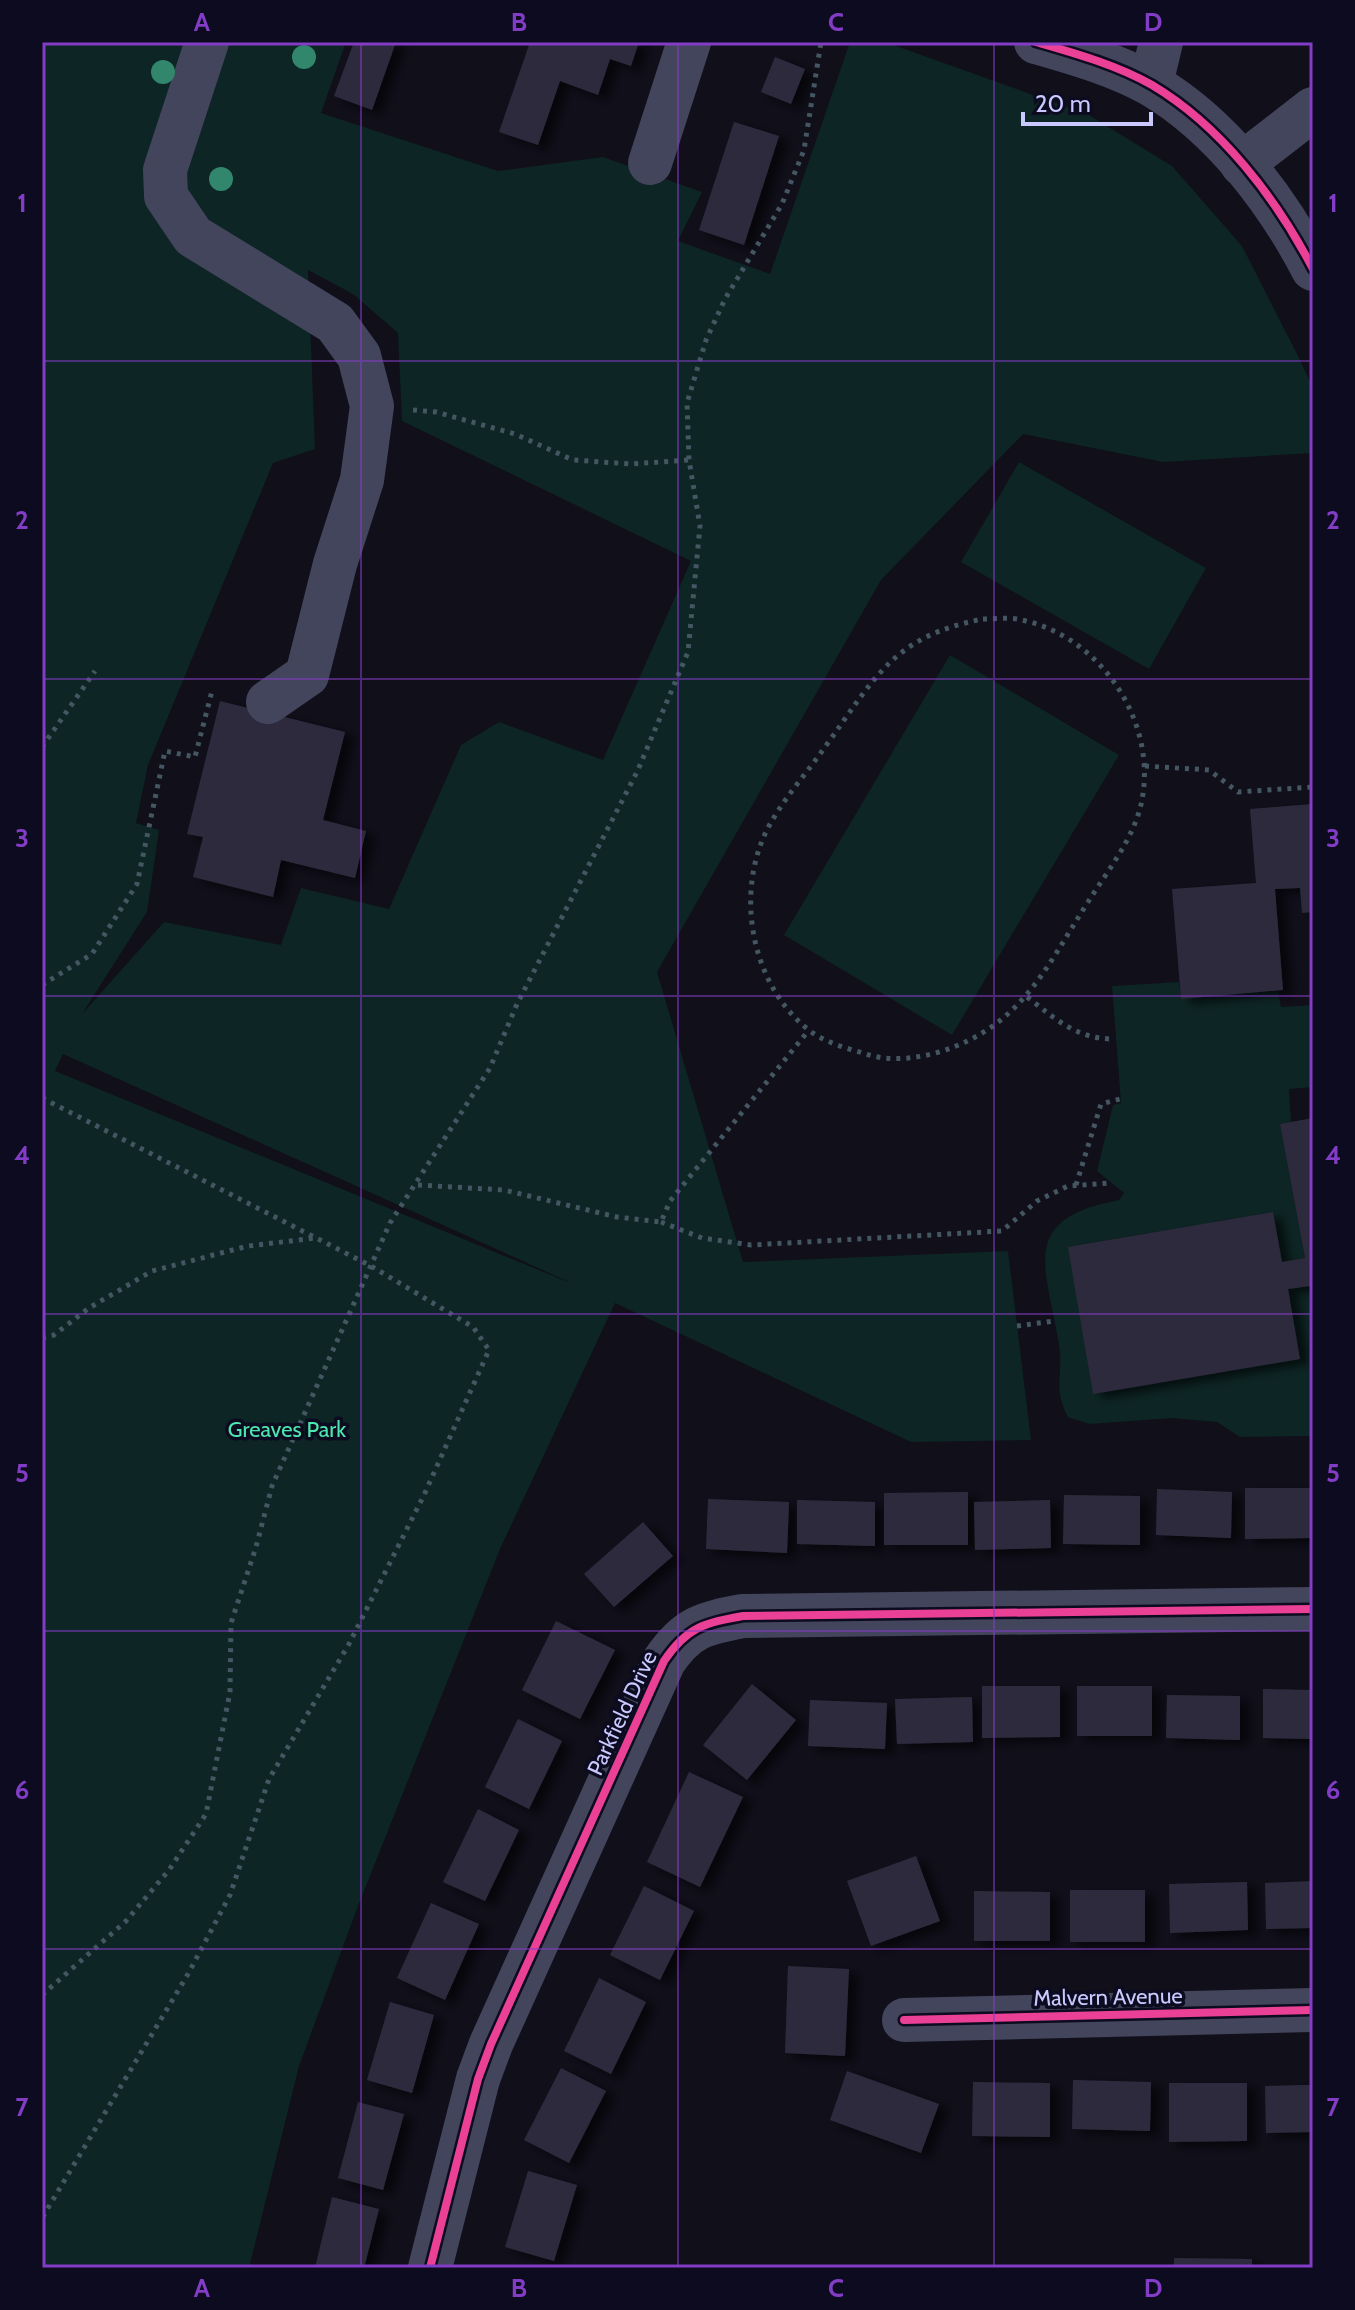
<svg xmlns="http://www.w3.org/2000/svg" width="1355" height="2310" viewBox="0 0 1355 2310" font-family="Cabin,sans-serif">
  <defs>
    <filter id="shadow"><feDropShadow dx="9" dy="5" stdDeviation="4" flood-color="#0009"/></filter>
  </defs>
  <rect width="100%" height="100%" fill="#100f1a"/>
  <!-- green -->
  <g fill="#0d2524" fill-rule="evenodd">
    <path d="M42,42H346L321,113L498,171L603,157L702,192L678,241L770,274L850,42H885L1089,115L1172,166L1242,246L1298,356L1313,388V453L1163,462L1023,434L881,580L657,972L743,1262L1008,1251L1031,1440L911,1442L615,1303L500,1549L358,1906L299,2066L249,2268H42ZM308,270L353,294L398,333L402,421L691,561L603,760L499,722L461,745L389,909L301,888L281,945L164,922L82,1014L147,912L159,830L136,823L148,765L273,463L315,449ZM63,1054L567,1281L568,1282L55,1071Z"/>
    <path d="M1019,462L1206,568L1149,669L961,562Z"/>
    <path d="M950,655L1119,755L952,1035L784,935Z"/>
    <path d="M1179,982L1181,999L1278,991L1281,1007L1313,1005V1087L1289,1089L1291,1122L1280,1124L1305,1258L1282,1262L1273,1212L1069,1247L1093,1394L1300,1359L1288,1289L1310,1286L1313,1436L1240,1437L1217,1422L1172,1418L1089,1424L1068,1417C1052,1388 1064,1374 1059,1345C1047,1268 1016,1219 1119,1200L1124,1193L1097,1171L1113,1105L1121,1103L1112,986Z"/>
  </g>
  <!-- building -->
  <g fill="#2d2c3e" filter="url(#shadow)">
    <path d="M354,42H396L372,110L334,96Z"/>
    <path d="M530,42H639L631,66L610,59L598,95L560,81L538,145L499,132Z"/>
    <path d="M775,57L805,69L791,104L761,92Z"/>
    <path d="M734,122L779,136L744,245L699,230Z"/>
    <path d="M220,701L345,732L323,820L366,831L355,878L281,860L273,897L193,877L203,837L187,834Z"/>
    <path d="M1313,804V912L1302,913L1300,888L1275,889L1283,990L1181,999L1172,889L1256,883L1250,809Z"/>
    <path d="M1313,1118V1295L1310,1286L1288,1289L1300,1359L1093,1394L1068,1247L1273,1212L1282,1262L1305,1258L1280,1124Z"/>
    <path d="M1245,1488H1313V1538L1245,1539Z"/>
    <path d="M1157,1489L1232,1492L1231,1538L1156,1535Z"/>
    <path d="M968,1492V1545H884V1493Z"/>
    <path d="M1064,1495L1140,1496V1545L1063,1544Z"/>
    <path d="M708,1499L789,1502L787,1553L706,1549Z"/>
    <path d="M797,1500L875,1502V1546L797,1544Z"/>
    <path d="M1050,1500L1051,1548L975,1550L974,1502Z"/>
    <path d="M643,1522L673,1556L614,1607L584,1574Z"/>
    <path d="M556,1621L615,1650L580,1719L522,1690Z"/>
    <path d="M752,1684L796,1720L747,1780L703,1745Z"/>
    <path d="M982,1686H1060V1737L982,1738Z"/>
    <rect x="1077" y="1686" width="75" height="50"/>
    <path d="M1263,1689L1313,1690V1739L1263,1738Z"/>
    <path d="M1167,1695L1240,1696V1740L1166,1738Z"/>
    <path d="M972,1697L973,1742L897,1744L895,1699Z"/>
    <path d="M810,1700L887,1703L885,1749L808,1746Z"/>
    <path d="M518,1719L562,1741L529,1809L485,1787Z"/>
    <path d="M689,1772L743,1797L700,1887L647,1862Z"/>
    <path d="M478,1809L519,1830L485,1901L443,1882Z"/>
    <path d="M916,1856L940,1921L871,1946L847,1881Z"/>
    <path d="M1313,1881V1928L1266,1929L1265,1883Z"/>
    <path d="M1247,1882L1248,1930L1170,1933L1169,1884Z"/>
    <path d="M644,1886L694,1911L660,1980L610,1955Z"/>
    <rect x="1070" y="1890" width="75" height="52"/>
    <path d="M974,1891L1050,1892V1941H974Z"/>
    <path d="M431,1903L479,1924L445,2000L397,1978Z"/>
    <path d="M788,1966L849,1969L845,2056L785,2053Z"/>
    <path d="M599,1978L646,2002L611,2074L564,2051Z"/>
    <path d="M390,2002L434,2015L412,2093L367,2080Z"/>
    <path d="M561,2068L606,2091L569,2163L524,2140Z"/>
    <path d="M847,2071L939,2104L921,2153L830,2120Z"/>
    <path d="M1073,2080L1151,2082L1150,2131L1072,2129Z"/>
    <path d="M973,2082L1050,2083V2137L972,2136Z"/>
    <path d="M1169,2083H1247V2141L1169,2142Z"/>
    <path d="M1304,2085H1313V2132L1266,2133L1265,2086Z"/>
    <path d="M358,2102L404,2114L383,2190L338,2178Z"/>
    <path d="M528,2171L577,2185L554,2261L505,2247Z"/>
    <path d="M332,2197L379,2209L364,2268H315Z"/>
    <path d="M1174,2258L1252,2259V2268H1174Z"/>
  </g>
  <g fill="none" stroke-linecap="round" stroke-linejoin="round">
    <!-- path -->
    <g stroke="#435661" stroke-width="5" stroke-dasharray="4 6" stroke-linecap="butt">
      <path d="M413,410L436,412L515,434L573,460L631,464L689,460"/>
      <path d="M983,619C996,619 1010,617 1022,620C1101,637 1157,721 1142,800C1135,837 1108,870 1088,902C1045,969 1021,1027 939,1052C914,1059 888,1062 863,1053C845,1048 825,1042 810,1031C750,985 734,891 769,826C784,798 807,773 825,747C875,678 893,636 983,619Z"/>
      <path d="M42,747L95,671"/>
      <path d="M1145,766L1209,770L1238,792L1313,787"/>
      <path d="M42,985L92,954L137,884L165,751L195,757L212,691"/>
      <path d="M1027,997C1056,1019 1076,1039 1114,1039"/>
      <path d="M42,1098L371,1266L473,1327L489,1350L424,1495L349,1644L269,1779L230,1895L188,1974L42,2218"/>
      <path d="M418,1185L504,1190L617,1217L661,1222L670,1201L809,1030"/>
      <path d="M1076,1185L1101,1104L1120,1099"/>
      <path d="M661,1222L702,1238L751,1245L1002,1231L1037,1201L1068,1186L1111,1183"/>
      <path d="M1017,1326L1054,1321"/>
      <path d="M42,1338L54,1335L89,1308L152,1271L248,1246L316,1238"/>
      <path d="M42,1995L126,1921L169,1870L206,1814L230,1692L231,1623L256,1547L272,1486L390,1223L490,1068L517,1004L637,772L688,652L700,526L689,460L687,403L706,340L725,299L782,204L804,150L821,42"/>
    </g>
    <!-- minor -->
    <g stroke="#43455c" stroke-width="44">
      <path d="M207,42L165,170L166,196L193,236L335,323L359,356L372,406L362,480L335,564L307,675L268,702"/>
      <path d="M1036,42C1074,53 1117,65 1152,85C1221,126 1276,198 1313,269"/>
      <path d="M1151,84L1161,42"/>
      <path d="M650,163L689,42"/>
      <path d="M1242,164L1313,109"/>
      <path d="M904,2020L1313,2010"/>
      <path d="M430,2268L478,2079L491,2044L664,1661C687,1627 704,1623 743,1616L1313,1609"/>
    </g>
    <!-- cycleway casing -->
    <g stroke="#0c0b1f" stroke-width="13">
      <g id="cycleway">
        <path d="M1036,42C1074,53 1117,65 1152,85C1221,126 1276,198 1313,269"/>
        <path d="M904,2020L1313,2010"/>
        <path d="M430,2268L478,2079L491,2044L664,1661C687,1627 704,1623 743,1616L1313,1609"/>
      </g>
    </g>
    <!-- cycleway -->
    <use href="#cycleway" stroke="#ea4096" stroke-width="8"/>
  </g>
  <!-- trees -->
  <g fill="#31866b">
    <circle cx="304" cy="57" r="12"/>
    <circle cx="163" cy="72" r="12"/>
    <circle cx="221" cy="179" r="12"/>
  </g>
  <!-- grid -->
  <path fill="none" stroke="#833cc5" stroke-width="2" stroke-opacity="0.55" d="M361,42V2268M678,42V2268M994,42V2268M42,361H1313M42,679H1313M42,996H1313M42,1314H1313M42,1631H1313M42,1949H1313"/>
  <g text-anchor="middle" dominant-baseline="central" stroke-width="7" stroke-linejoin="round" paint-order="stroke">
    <!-- park labels -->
    <g font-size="22" fill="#4ce7ae" stroke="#0c0b1f">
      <text x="287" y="1429">Greaves Park</text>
    </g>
    <!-- street labels -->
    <g font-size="22" fill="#c9c9ff" stroke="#0c0b1f">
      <text transform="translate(622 1713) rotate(-65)">Parkfield Drive</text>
      <text transform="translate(1108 1997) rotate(-1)">Malvern Avenue</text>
    </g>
  </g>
  <!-- border -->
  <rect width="1355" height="2310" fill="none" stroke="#0c0b1f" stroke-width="88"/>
  <!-- scale -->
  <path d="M1023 112v12h128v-12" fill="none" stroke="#c9c9ff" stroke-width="4"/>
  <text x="1035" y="112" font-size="24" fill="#c9c9ff" stroke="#0c0b1f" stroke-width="6" paint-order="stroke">20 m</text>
  <rect x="44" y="44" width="1267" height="2222" fill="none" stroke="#833cc5" stroke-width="3"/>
  <g font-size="26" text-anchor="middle" font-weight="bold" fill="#833cc5">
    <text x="202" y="31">A</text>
    <text x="519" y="31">B</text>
    <text x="836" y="31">C</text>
    <text x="1153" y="31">D</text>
    <text x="22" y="212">1</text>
    <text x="1333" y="212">1</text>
    <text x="22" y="529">2</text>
    <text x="1333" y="529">2</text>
    <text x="22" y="847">3</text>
    <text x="1333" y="847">3</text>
    <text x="22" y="1164">4</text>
    <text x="1333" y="1164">4</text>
    <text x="22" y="1482">5</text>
    <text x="1333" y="1482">5</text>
    <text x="22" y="1799">6</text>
    <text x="1333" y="1799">6</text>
    <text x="22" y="2116">7</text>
    <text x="1333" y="2116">7</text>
    <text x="202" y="2297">A</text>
    <text x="519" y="2297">B</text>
    <text x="836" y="2297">C</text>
    <text x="1153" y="2297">D</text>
  </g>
</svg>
